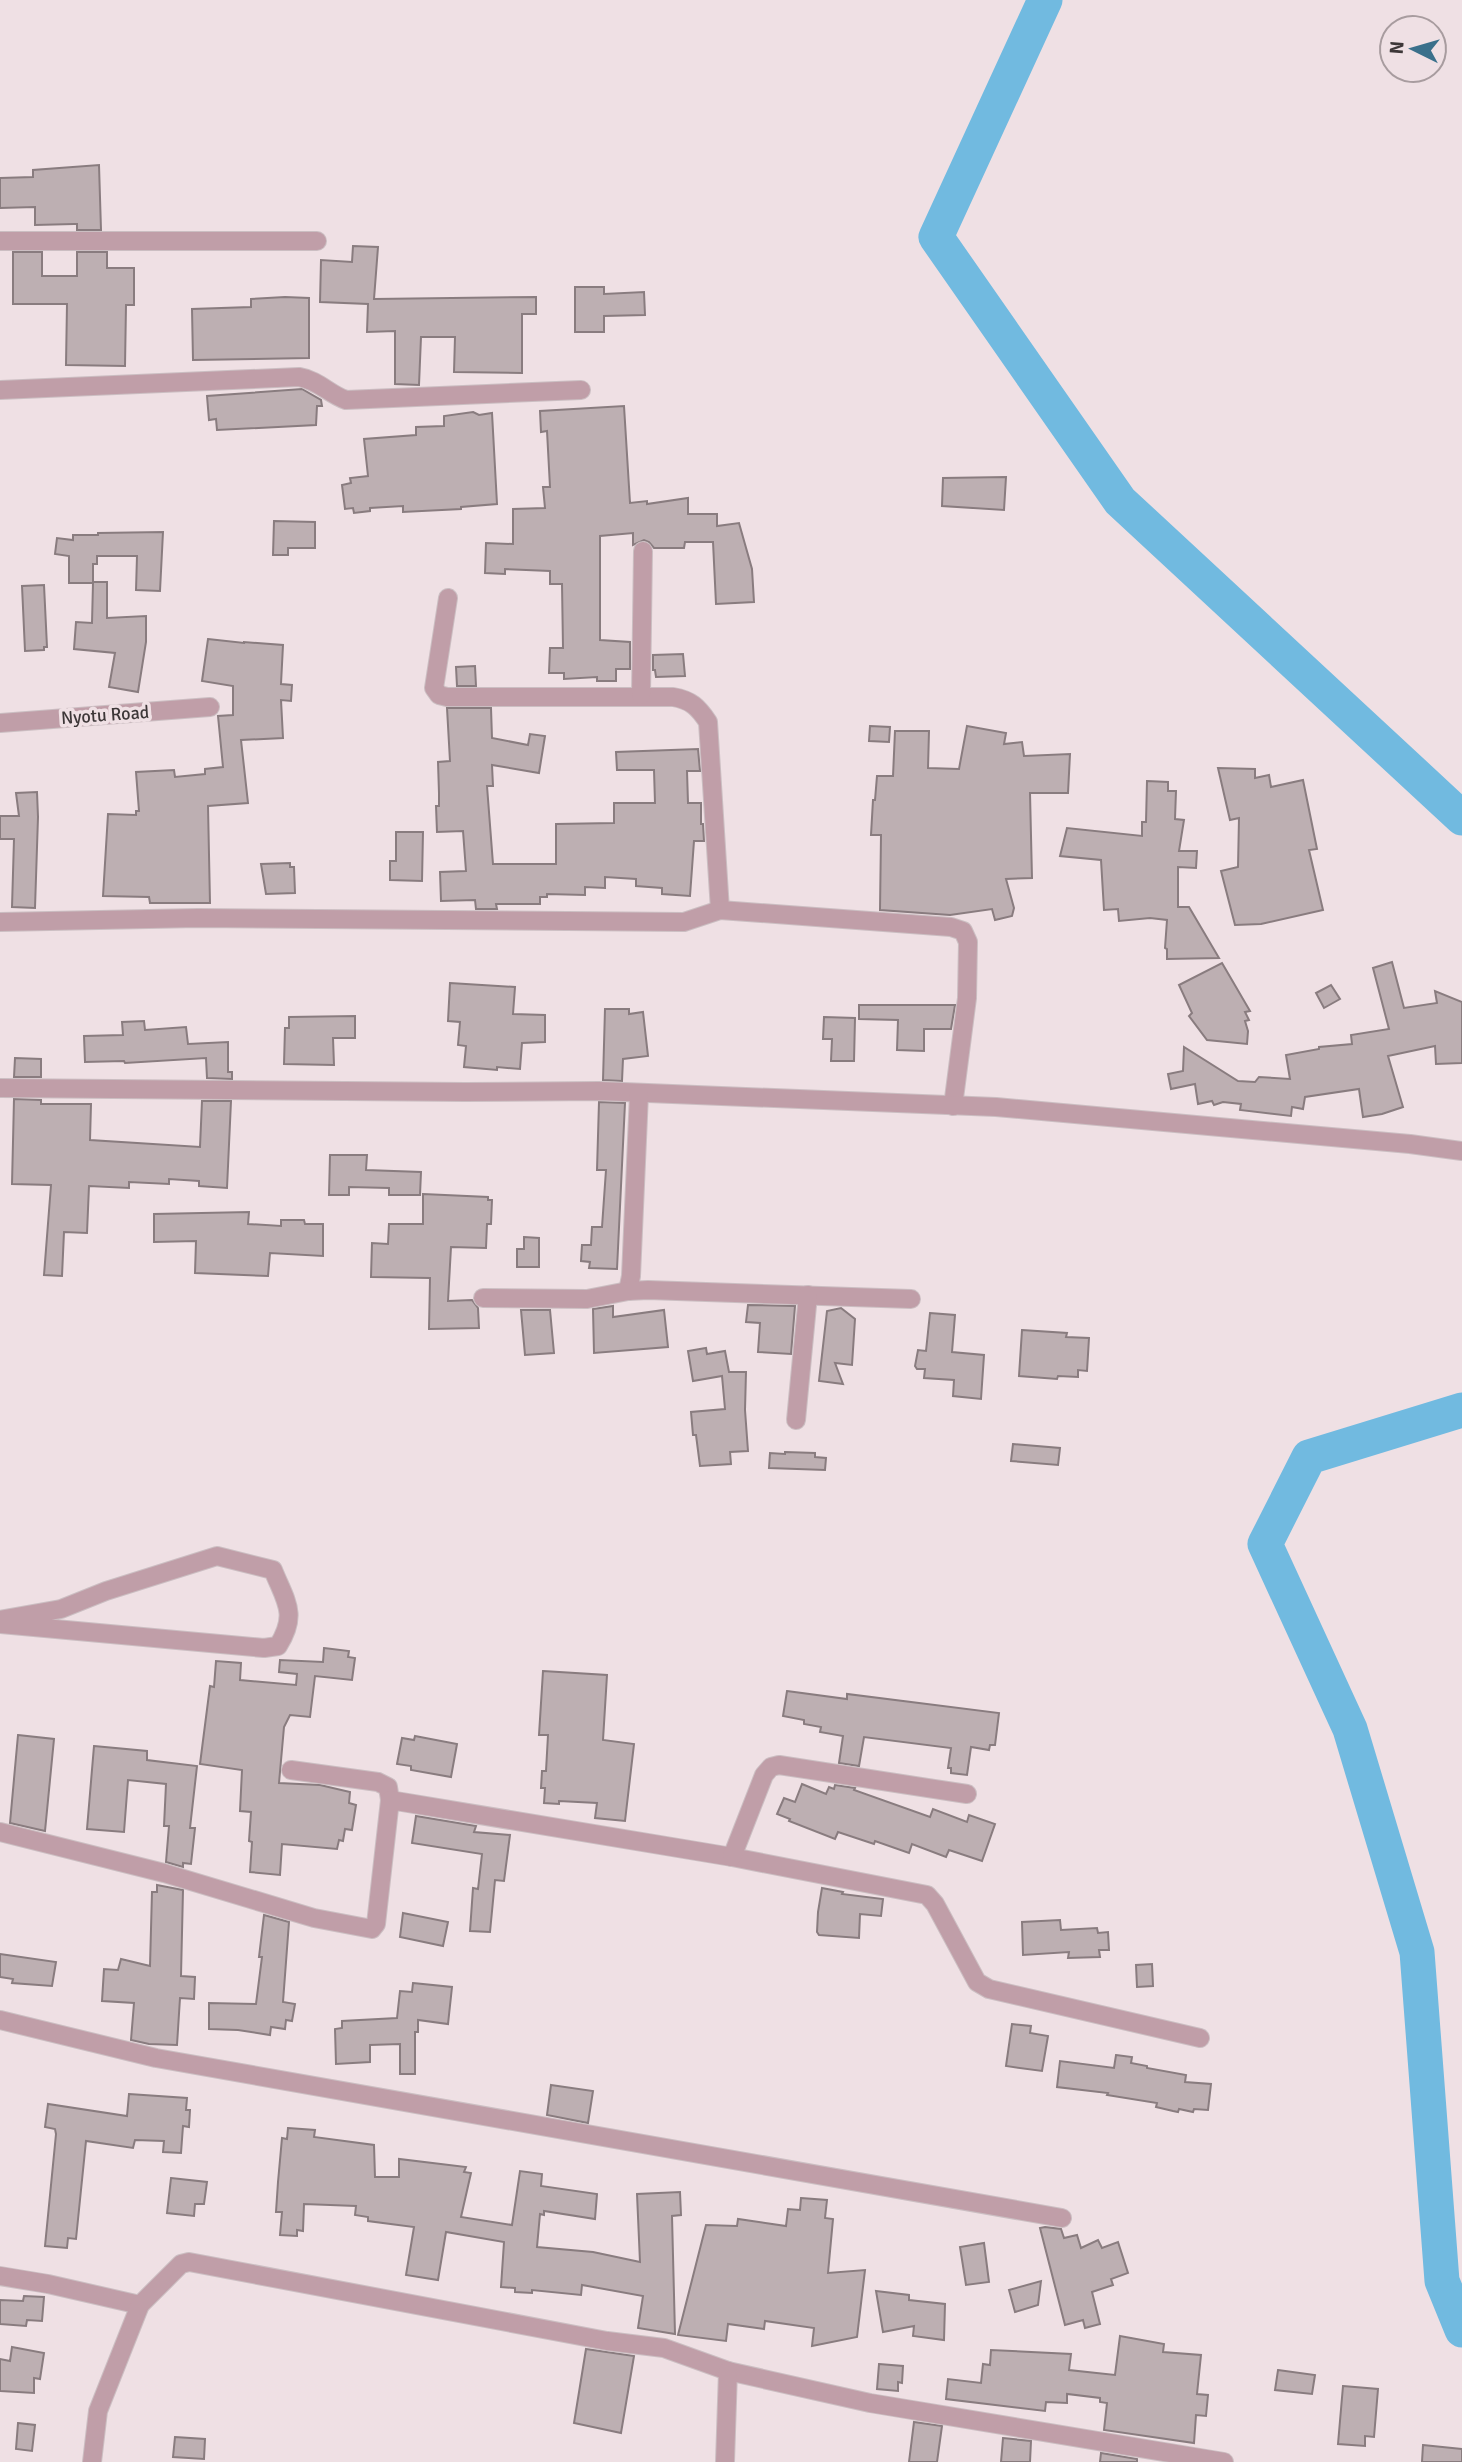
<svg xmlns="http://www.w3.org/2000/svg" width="1462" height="2462" viewBox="0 0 1462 2462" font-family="Signika,sans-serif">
  <rect width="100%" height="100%" fill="#efe0e4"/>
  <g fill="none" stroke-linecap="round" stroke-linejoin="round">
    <!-- river -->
    <g stroke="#71bae0" stroke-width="35">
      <path d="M1045,0L936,237L1120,501L1462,818"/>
      <path d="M1462,1410L1309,1457L1265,1544L1350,1729L1417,1952L1442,2281L1462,2330"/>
    </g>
  </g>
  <!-- building -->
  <g fill="#bdafb2" stroke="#897c7f" stroke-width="2">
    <path d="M99,165L101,230H77V224H74L35,225V207L0,208V178L33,177V170Z"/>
    <path d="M353,246L378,247L374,299L536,297V314H522V373L454,372L455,337H421L419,385L395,384V331L367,332L368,304L320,302L321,260L352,262Z"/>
    <path d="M13,252H42V276H77V252H107V268H134V305H126L125,366L66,365L67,304H13Z"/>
    <path d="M575,287H604V294L644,292L645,315L604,316V332H575Z"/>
    <path d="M285,297L309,298V358L193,360L192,309L251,307V299Z"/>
    <path d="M302,389L321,400L322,406H317L316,425L217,430L216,419L209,420L207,396Z"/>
    <path d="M624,406L630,503L647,501V504L688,498V514H717V526L739,523L752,569L754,602L716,604L713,542H685L684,548H654L649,542L644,540L633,545V533L600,536V640L630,642V669H616V681H597V677L564,679V673H549L550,648H563L562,584H550V571L505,569V574L485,573L486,543L513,544V509L545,508L543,487H550L547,431L541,432L540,411Z"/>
    <path d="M473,412L479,415L492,413L497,504L461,507V509L403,512V506L370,508V511L354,513L353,508L345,509L342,485L351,483L350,478L368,476L364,439L416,435V427L444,426V416Z"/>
    <path d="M1006,477L1004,510L942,506L943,478Z"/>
    <path d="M274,521L315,522V548H288V555H273Z"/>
    <path d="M163,532L160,591L136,590L137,556H97V564H93V582H107V618L146,616V642L138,692L109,687L115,653L74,649L76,622L92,623L93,583H69V556L55,554L57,538L73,540V535H98V533Z"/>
    <path d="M44,585L47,647H44V650L25,651L22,586Z"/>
    <path d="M208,639L244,643V642L283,645L281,684L292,685L291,701L281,700L283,738L241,740L248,803L208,806L210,903H150L149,897L103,896L108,814L136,815V811H139L136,772L174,770L175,777L205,774V769L223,767L218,716L233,715V686L202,681Z"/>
    <path d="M683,654L685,676L656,677L655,670H653V655Z"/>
    <path d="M475,666L476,686H457L456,667Z"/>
    <path d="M447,708H491L492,738L528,745L530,734L545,736L539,773L492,765L493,786H487L493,864H556V824L614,823V803H655L654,770H617L616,752L698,749L700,771H687L688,803H701V824H703L704,841H694L690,896L662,894V888L636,886V879L605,877V888L585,887V895L547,894V897H540V904H496L497,909H476L475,900L441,901L440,872L466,871L463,831L437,832L436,806H439V793L438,762L450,761Z"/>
    <path d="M870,726L890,727L889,742L869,741Z"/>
    <path d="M967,726L1006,733L1004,744L1022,742L1024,756L1070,754L1068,793H1030L1032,878L1006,879L1014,908L1012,916L995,920L992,909L950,915L880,910L881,835H871L873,800H875L877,776H893L895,731H929L928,768L959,769Z"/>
    <path d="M1218,768L1255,769V778L1269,775L1271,787L1303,780L1317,849L1309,850L1323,910L1261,924L1235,925L1221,871L1238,867L1239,818L1230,820Z"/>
    <path d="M1147,781L1168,782V791H1176L1175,819L1184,820L1179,851H1197L1196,868L1178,867V907H1189L1219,958L1167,959V949L1165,948L1167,920L1150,918L1119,921L1118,909L1104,910L1101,860L1060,856L1067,828L1142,836V822H1146Z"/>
    <path d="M37,792L38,817L35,908L12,907L14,839H0V816H19L16,793Z"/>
    <path d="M396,832H423L422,881L390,880V861H396Z"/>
    <path d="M290,863V867H294L295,893L266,894L261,864Z"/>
    <path d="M1392,962L1404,1008L1437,1003L1435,991L1462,1002V1063L1436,1064L1435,1046L1388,1056L1403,1107L1382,1114L1363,1117L1359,1089L1305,1097L1303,1109L1292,1107L1291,1116L1240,1110L1241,1104L1223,1102L1214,1105L1212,1101L1198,1104L1195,1084L1171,1089L1168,1074L1183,1071L1184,1047L1238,1081L1255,1082L1259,1077L1290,1079L1286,1055L1319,1049V1047L1352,1044L1351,1035L1389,1029L1373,968Z"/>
    <path d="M1222,963L1250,1011L1245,1012L1249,1020L1245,1021L1248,1031L1247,1044L1207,1040L1189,1016L1192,1013L1179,985Z"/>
    <path d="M450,983L515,987L513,1014L545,1015V1042L522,1043L520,1069L497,1067V1070L464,1067L466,1046L458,1045L460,1022L448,1021Z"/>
    <path d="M1331,985L1340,999L1324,1008L1316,993Z"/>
    <path d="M859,1005H955L951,1029H924V1051L897,1050L898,1020L859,1019Z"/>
    <path d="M605,1009H629V1014L643,1012L648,1056L623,1059L622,1081L603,1080Z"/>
    <path d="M355,1016V1038H333L334,1065L284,1064L285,1028H289V1017Z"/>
    <path d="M824,1017L855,1018L854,1061H831L832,1039H823Z"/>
    <path d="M144,1021L145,1030L186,1027L188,1044L228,1042V1072H232V1079L207,1078L206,1058L125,1063L124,1061L85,1062L84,1036L123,1035L122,1022Z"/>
    <path d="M15,1058L41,1059V1077H14Z"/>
    <path d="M14,1099L41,1100V1104H91L90,1140L200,1147L202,1101H231L227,1188L199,1186V1181L169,1179V1184L129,1182V1188L89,1186L87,1233L64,1232L62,1276L44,1275L51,1185L12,1184Z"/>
    <path d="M599,1102L625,1103L617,1269L589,1268L590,1262L581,1261L582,1245H591L592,1227H602L606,1170H597Z"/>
    <path d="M330,1155H367L366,1170L421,1172L420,1195H389V1188L349,1187V1195H329Z"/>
    <path d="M423,1194L488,1197V1200H492L491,1224H487L486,1248L451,1247L448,1301L472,1300L478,1308L479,1328L429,1329L430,1278L371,1277L372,1243L388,1244L389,1224H423Z"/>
    <path d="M249,1212L248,1224L281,1226V1220H304L305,1224H323V1256L270,1253L268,1276L195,1273L196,1241L154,1242V1214Z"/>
    <path d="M524,1237L539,1238V1267H517V1249H524Z"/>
    <path d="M748,1305L795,1306L791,1354L758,1352L760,1323L746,1322Z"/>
    <path d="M613,1306V1317L664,1310L668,1347L594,1353L593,1309Z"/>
    <path d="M841,1308L855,1319L852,1365L835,1363L843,1384L819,1381L827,1311Z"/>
    <path d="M521,1310H550L554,1353L525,1355Z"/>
    <path d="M930,1313L955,1315L952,1352L984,1355L981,1399L953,1396L954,1380L924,1378L925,1369H917L915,1366L918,1350L926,1351Z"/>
    <path d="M1022,1330L1067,1333L1066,1337L1089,1338L1087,1371L1078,1370V1377L1058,1376L1057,1379L1019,1376Z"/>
    <path d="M706,1348L707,1354L725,1351L729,1372H746L745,1410L748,1451L730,1452L731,1464L700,1466L696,1435H693L691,1412L725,1409L722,1376L693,1381L688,1351Z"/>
    <path d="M1013,1444L1060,1448L1058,1465L1011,1461Z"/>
    <path d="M785,1452L815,1453V1457L826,1458L825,1470L769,1468L770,1453L785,1454Z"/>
    <path d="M324,1648L349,1651L348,1657L355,1658L352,1680L315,1676L310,1717L290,1715L284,1727L279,1783L320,1785L350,1792L349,1803L356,1805L352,1830L345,1829L343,1841L339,1840L337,1849L282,1844L280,1875L250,1872L252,1842L249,1841L251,1812L240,1811L242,1770L200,1764L210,1686L214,1687L216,1661L241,1663L240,1680L296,1685L297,1674L279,1672L280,1660L323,1662Z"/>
    <path d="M543,1671L607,1675L603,1740L634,1744L625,1821L595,1818L597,1803L559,1801V1804L544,1803L545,1788H541L542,1771H546L548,1735H539Z"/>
    <path d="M787,1691L847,1699V1694L999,1713L995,1745H990L989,1750L971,1747L967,1775L951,1773V1768H948L951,1748L864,1737L859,1766L839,1763L843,1736L820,1732L821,1727L804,1724V1720L783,1716Z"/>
    <path d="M18,1735L54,1739L45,1831L10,1823Z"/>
    <path d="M415,1736L457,1744L451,1777L411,1770V1766L397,1764L402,1738L414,1740Z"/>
    <path d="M94,1746L147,1751V1760L197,1766L190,1828H195L191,1864L183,1863V1867L166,1862L169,1826H164L166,1784L128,1780L124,1832L87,1829Z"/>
    <path d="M802,1784L826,1794L829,1787L834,1789L835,1785L855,1788L854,1790L930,1817L933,1809L967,1822L969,1815L995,1824L982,1861L949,1850L946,1857L912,1844L909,1853L875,1841L874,1844L838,1832L835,1839L789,1821L790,1819L777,1814L784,1798L795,1802Z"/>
    <path d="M416,1816L476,1826L474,1832L510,1835L504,1881L495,1880L490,1932L470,1931L473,1888L478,1889L482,1854L412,1843Z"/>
    <path d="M157,1885L183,1890L181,1976L195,1977L194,1999L180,1998L177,2045L149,2044L131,2040L134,2003L102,2001L104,1969L118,1970L121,1959L150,1966L152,1892H157Z"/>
    <path d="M822,1888L843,1892L842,1894L883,1899L881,1916L860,1914L859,1938L819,1935L817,1932L818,1912Z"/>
    <path d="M403,1913L448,1922L443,1946L400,1937Z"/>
    <path d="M264,1915L289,1922L283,2002L295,2004L292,2021L286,2020L285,2029L271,2027L270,2035L238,2030L209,2029V2003L256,2004L262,1957H259Z"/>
    <path d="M1060,1920L1061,1930L1097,1928L1098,1933L1108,1932L1109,1950H1099L1100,1957L1068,1958L1069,1952L1023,1955L1022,1922Z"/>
    <path d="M0,1954L56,1962L52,1986L12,1983L13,1979L0,1977Z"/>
    <path d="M1152,1964L1153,1986L1137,1987L1136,1965Z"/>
    <path d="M413,1983L452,1987L448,2024L418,2020V2032H415V2074H400V2044L370,2045V2062L336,2064L335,2029L342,2028V2021L397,2018L400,1991L412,1992Z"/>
    <path d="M1012,2024L1031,2026L1030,2033L1048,2036L1042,2071L1006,2066Z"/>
    <path d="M1116,2055L1132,2057L1131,2063L1147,2066V2068L1186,2075L1185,2082L1211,2084L1208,2110L1194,2109L1193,2112L1179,2109L1178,2112L1173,2111L1156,2107L1157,2103L1107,2095L1108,2093L1057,2087L1060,2061L1114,2068Z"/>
    <path d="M551,2085L593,2091L588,2123L547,2115Z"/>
    <path d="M129,2094L187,2098L186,2110H190L189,2127L183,2126L181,2153L163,2152L164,2141L135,2140L133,2148L86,2141L76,2239L68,2238L67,2248L45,2246L56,2134L55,2129L45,2127L48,2104L127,2116Z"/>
    <path d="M288,2128L315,2130L314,2137L374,2145L375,2177H399V2159L466,2167L464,2172L471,2173L461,2217L512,2225L520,2171L542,2174L541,2186L597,2194L595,2219L544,2211V2215L540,2214L537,2247L593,2252L640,2262L637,2194L680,2192L681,2215L672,2216L675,2334L638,2328L643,2296L582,2285L581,2295L532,2290V2293L515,2292V2288L501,2287L504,2242L446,2232L438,2280L406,2275L414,2227L368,2221V2217L355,2215L356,2206L304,2204L303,2231L297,2230V2236L280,2235L282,2212H276L278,2182L282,2138L287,2139Z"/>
    <path d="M171,2178L207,2182L204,2204H195L194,2216L167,2213Z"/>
    <path d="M801,2198L827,2200L825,2218L833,2219L828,2273L865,2270L857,2337L812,2346L814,2328L765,2321L764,2329L728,2324L726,2341L678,2335L706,2225L737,2226L738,2219L786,2226L788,2209L800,2210Z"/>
    <path d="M1045,2227L1061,2229L1064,2238L1077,2235L1081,2248L1098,2240L1102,2248L1118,2242L1128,2273L1111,2279L1113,2285L1092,2292L1100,2324L1085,2328L1083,2320L1065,2325L1040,2228Z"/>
    <path d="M984,2243L989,2282L966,2285L960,2247Z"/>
    <path d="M1041,2281L1038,2305L1015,2312L1009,2290Z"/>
    <path d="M876,2291L909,2295V2300L945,2304L944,2340L913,2336L914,2326L883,2332Z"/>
    <path d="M24,2296L44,2297L42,2321L27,2320L26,2326L0,2324V2300L23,2301Z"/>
    <path d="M1120,2336L1164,2344L1163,2352L1201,2355L1197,2394L1208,2395L1206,2416L1196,2415L1194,2443L1104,2430L1107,2403L1100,2402V2398L1067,2394V2403L1046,2402L1045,2411L946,2399L948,2379L981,2383L983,2364L990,2365L991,2350L1071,2354L1069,2370L1115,2375Z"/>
    <path d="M12,2347L44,2353L40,2379L34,2378V2393L0,2391V2359L10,2361Z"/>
    <path d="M586,2349L634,2356L621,2433L574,2423Z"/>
    <path d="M879,2364L903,2366L902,2383L898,2382V2391L877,2389Z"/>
    <path d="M1278,2370L1315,2375L1312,2394L1275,2390Z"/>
    <path d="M1343,2386L1378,2389L1374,2437L1365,2436V2446L1338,2444Z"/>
    <path d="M914,2422L942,2426L937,2462H909Z"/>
    <path d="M18,2423L35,2425L32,2451L16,2449Z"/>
    <path d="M175,2437L205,2439L204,2459L173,2457Z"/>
    <path d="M1003,2438L1031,2441L1030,2462H1001Z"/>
    <path d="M1423,2445L1462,2449V2462H1422Z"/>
    <path d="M1101,2453L1137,2459V2462H1100Z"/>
  </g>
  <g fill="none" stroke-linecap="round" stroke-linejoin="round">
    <!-- street casing -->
    <g stroke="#cbbec2" stroke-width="20">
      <g id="street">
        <path d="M0,241H317"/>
        <path d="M0,390L299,377C318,380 329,394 346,400L581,390"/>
        <path d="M448,598L434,688L439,695L447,697H673C691,700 698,707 708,722L720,910"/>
        <path d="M641,695L643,551"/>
        <path d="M0,723L210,707"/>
        <path d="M0,922L198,918L684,922L720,910L951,927L963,931L968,942L967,998L953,1106"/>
        <path d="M0,1088L465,1092L599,1091L996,1107L1410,1144L1462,1151"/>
        <path d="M628,1291L631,1276L639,1094"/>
        <path d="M483,1298L587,1299L628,1291L648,1290L911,1299"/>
        <path d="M796,1420L808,1295"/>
        <path d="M0,1620L61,1609L106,1591L217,1556L273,1570C286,1602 298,1614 278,1646L264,1648L0,1624"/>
        <path d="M291,1770L378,1782L388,1787L390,1800"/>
        <path d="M0,1832L164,1873L314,1918L372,1929L376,1924L390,1800L732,1857L927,1895L935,1904L977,1982L989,1989L1200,2038"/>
        <path d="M732,1857L764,1775L771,1767L779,1765L967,1794"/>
        <path d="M0,2020L156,2058L1062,2218"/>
        <path d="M0,2276L48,2284L140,2305"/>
        <path d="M92,2462L98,2411L140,2305L181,2264L189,2262L607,2341L664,2348L728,2371L870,2403L1224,2462"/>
        <path d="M725,2462L728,2371"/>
      </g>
    </g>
    <!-- street -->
    <use href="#street" stroke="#c09ea8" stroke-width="18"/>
  </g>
  <g text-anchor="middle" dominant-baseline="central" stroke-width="7" stroke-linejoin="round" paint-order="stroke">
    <!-- street labels -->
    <g font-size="18" fill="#3d3738" stroke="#efe0e4">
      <text transform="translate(105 715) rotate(-4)">Nyotu Road</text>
    </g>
  </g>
  <!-- north arrow -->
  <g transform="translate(1413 49) rotate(275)"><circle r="33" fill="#efe0e4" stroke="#a89c9f" stroke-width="2"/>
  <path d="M0-5L12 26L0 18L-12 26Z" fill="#3a708b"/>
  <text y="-10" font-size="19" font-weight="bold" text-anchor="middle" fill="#3d3738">N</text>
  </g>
</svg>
